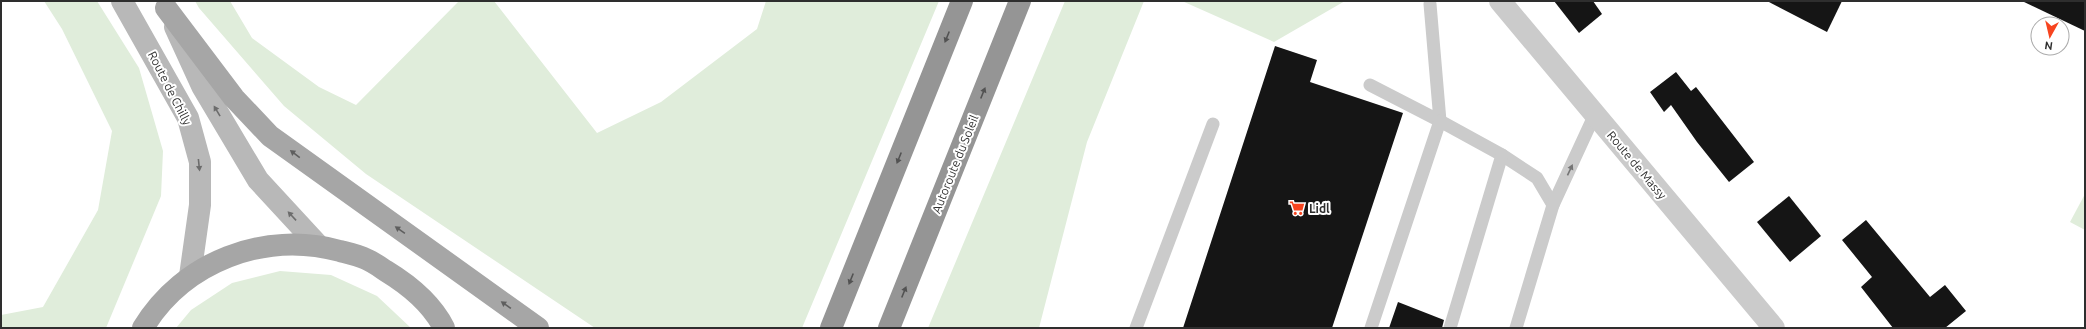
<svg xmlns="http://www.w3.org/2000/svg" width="2086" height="329" viewBox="0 0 2086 329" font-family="Ubuntu,sans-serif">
  <rect width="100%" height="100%" fill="#fff"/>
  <!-- green -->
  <g fill="#e0eddb">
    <path d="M44,1H97L139,68L163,151L161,196L106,328H1V315L43,307L98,210L112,131L62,29Z"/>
    <path d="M195,1H230L252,38L319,87L356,105L459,1H494L597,133L661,102L757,29L766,1H939L802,328H595L366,174L284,106L199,8Z"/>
    <path d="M1065,1H1144L1087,142L1039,328H928Z"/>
    <path d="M1182,1H1345L1274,42Z"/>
    <path d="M2085,194V230L2070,222Z"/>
    <path d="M280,271L331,275L377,296L411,328H176L191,310L232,283Z"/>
  </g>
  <!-- building -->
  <g fill="#151515">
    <path d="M1554,1H1593L1602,14L1579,33Z"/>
    <path d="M1767,1H1842L1827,32Z"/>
    <path d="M2022,1H2085V31Z"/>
    <path d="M1275,46L1317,60L1310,82L1403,113L1332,328H1183Z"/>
    <path d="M1676,72L1691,91L1696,87L1754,162L1729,182L1697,142L1671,105L1664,112L1650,92Z"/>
    <path d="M1789,196L1821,236L1790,262L1757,222Z"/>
    <path d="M1866,220L1930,297L1945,285L1966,311L1945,328H1893L1861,287L1872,277L1842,240Z"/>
    <path d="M1398,302L1444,320L1442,328H1389Z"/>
  </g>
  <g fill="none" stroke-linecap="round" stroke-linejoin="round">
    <!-- service -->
    <g stroke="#cbcbcb" stroke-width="13">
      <path d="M1370,85L1440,121L1430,4"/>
      <path d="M1136,328L1213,124"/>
      <path d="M1371,328L1440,121L1502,155L1537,178L1553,205"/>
      <path d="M1450,328L1502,155"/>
      <path d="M1516,328L1553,205L1595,114"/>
    </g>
    <!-- minor -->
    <path stroke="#cbcbcb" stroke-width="22" d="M1500,1L1774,328"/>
    <!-- secondary -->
    <g stroke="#b8b8b8" stroke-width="22">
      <path d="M122,1L188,118L200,162V205L190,276"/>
      <path d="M175,27L202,86L258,180L318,245"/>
    </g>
    <!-- primary -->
    <g stroke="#a6a6a6" stroke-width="22">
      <path d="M166,8L234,98L270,136L538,328"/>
      <path d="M143,328C183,262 264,230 340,251C348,253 358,255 366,259C373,262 380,267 386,271C409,285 432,304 444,328"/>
    </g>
    <!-- motorway -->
    <g stroke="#959595" stroke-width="22">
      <path d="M831,328L962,1"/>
      <path d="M889,328L1020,1"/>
    </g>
  </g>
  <!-- one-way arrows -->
  <defs><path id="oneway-solid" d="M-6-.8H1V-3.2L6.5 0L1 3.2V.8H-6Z"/></defs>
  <g fill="#525252">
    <use href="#oneway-solid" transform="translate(947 37) rotate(112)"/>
    <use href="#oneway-solid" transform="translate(983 93) rotate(-68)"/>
    <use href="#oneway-solid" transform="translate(899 158) rotate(112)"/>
    <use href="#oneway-solid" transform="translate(851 279) rotate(112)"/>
    <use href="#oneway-solid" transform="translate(904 292) rotate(-68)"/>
  </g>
  <g fill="#6c6c6c">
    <use href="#oneway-solid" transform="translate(217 111) rotate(-121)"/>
    <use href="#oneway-solid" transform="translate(199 165) rotate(84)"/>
    <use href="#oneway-solid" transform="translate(292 216) rotate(-133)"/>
  </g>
  <g fill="#5e5e5e">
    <use href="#oneway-solid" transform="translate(295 154) rotate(-143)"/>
    <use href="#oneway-solid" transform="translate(400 230) rotate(-145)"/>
    <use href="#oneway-solid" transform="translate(506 305) rotate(-145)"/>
  </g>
  <use fill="#757575" href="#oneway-solid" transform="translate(1570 170) rotate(-65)"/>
  <!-- icons -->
  <defs>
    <g id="supermarket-bare" transform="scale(1.2)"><path d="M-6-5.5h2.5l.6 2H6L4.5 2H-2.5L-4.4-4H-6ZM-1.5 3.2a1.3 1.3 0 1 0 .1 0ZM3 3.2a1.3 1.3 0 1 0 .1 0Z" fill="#f7441f" stroke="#fff" stroke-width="2.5" paint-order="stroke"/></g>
  </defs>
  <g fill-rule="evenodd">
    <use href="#supermarket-bare" x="1297" y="208"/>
  </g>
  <g text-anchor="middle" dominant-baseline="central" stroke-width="4" stroke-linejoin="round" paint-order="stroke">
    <!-- street labels -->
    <g font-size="12" fill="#2e2e2e" stroke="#fff">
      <text transform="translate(170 88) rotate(63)">Route de Chilly</text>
      <text transform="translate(955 164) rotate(-68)">Autoroute du Soleil</text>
      <text transform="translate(1637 165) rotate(50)">Route de Massy</text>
    </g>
    <!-- poi labels -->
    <g font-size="12" font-weight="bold" fill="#2e2e2e" stroke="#fff" text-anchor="start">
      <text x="1309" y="208">Lidl</text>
    </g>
  </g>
  <!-- border -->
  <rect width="2086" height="329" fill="none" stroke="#2e2e2e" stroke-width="4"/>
  <!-- north arrow -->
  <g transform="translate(2050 36) rotate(188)"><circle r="19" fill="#ffffff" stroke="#ababab"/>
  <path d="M0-3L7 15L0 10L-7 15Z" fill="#f7441f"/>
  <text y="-6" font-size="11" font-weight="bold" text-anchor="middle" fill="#2e2e2e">N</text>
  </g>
</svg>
